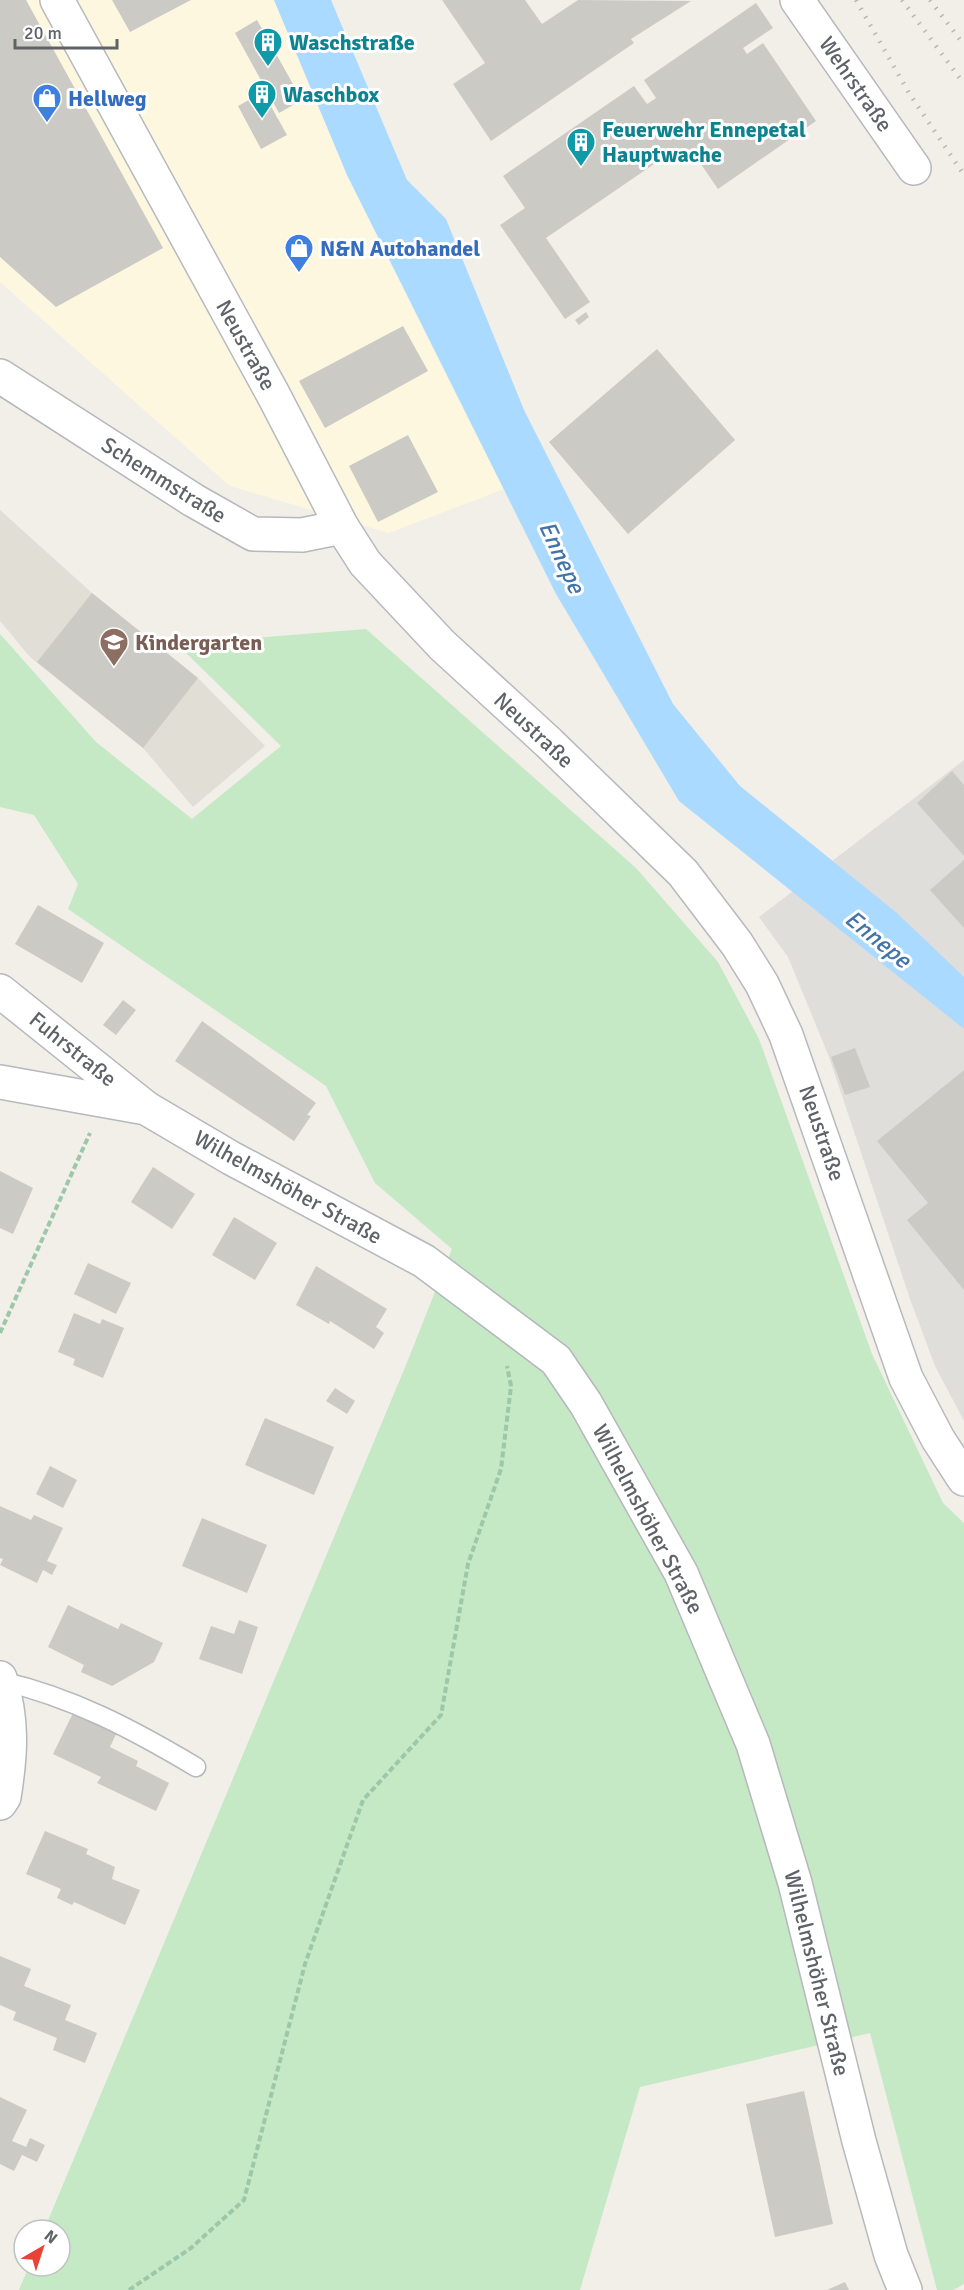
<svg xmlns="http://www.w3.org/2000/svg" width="964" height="2290" viewBox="0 0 964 2290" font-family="Signika,sans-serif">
  <rect width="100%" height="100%" fill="#f1efe8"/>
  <!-- commercial -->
  <path fill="#fef7e0" d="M0,0H274L347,175L504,489L389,533L230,486L0,282Z"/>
  <!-- industrial -->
  <path fill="#e0deda" d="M964,760V1421L935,1366L910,1299L829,1057L788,957L759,917Z"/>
  <!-- education -->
  <path fill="#e1ded6" d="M0,510L92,593L198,678L265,746L193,807L143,748L30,657L0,621Z"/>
  <!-- green -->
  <path fill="#c5e8c5" d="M366,629L636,868L718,962L759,1039L872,1354L943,1503L964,1523V2284L953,2290H937L870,2033L640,2087L580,2290H19L29,2266H60V2230H44L406,1365L452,1249L375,1183L326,1086L68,909L78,884L34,815L0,807V634L96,742L192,819L281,746L177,644Z"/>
  <!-- water -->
  <path fill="#aadaff" d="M274,0H331L407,180L446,219L524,410L673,704L740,786L897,913L964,977V1029L679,801L556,594L347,175Z"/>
  <!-- building -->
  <g fill="#cccac5">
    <path d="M0,0H26L163,248L56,307L0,257Z"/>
    <path d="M112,0H191L130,32Z"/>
    <path d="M442,0H525L542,24L578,0L691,1L631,39L634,43L491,141L453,84L485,63Z"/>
    <path d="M756,3L773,28L743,48L747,54L763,43L816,121L718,189L694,154L684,161L676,149L546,238L590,302L565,319L500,225L525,208L503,176L634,86L647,104L656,98L644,80Z"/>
    <path d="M257,20L302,100L279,113L235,33Z"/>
    <path d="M263,92L287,135L261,149L238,106Z"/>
    <path d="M586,312L589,317L579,325L575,320Z"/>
    <path d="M403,326L428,371L325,428L299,381Z"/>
    <path d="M657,349L735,440L628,534L549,442Z"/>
    <path d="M408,435L438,492L378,522L349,466Z"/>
    <path d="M92,593L198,678L143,748L37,662Z"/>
    <path d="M952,771L964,785V856L917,803Z"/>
    <path d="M964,860V928L930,890Z"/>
    <path d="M38,905L104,943L82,983L15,944Z"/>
    <path d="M123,1000L136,1010L116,1035L103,1025Z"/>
    <path d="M202,1021L316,1103L307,1115L311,1116L294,1141L175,1061Z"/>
    <path d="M855,1048L870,1087L845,1095L831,1057Z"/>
    <path d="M964,1070V1290L907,1220L928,1203L877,1141Z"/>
    <path d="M153,1167L195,1194L172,1229L131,1202Z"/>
    <path d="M0,1171L33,1188L13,1234L0,1228Z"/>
    <path d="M234,1217L277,1243L255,1280L212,1255Z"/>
    <path d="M88,1263L131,1283L116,1314L74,1294Z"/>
    <path d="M316,1266L387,1309L376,1327L384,1333L374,1349L330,1321L329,1324L296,1305Z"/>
    <path d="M74,1313L100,1324L102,1319L124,1328L103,1378L73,1365L75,1359L58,1352Z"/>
    <path d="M335,1388L355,1401L347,1414L326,1401Z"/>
    <path d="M265,1418L334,1447L314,1495L245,1465Z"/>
    <path d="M50,1466L77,1480L63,1508L36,1494Z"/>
    <path d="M0,1506L31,1520L34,1515L63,1528L47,1561L57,1565L52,1575L43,1570L37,1583L0,1565L3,1559L0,1558Z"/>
    <path d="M202,1518L267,1545L247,1593L182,1566Z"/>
    <path d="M68,1605L118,1629L121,1623L163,1643L154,1662L112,1686L81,1672L84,1665L48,1647Z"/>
    <path d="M239,1620L258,1627L242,1674L199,1659L211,1626L234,1634Z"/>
    <path d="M74,1711L117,1732L110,1747L138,1761L136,1766L169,1783L156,1811L97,1783L101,1777L53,1754Z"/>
    <path d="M45,1831L88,1849L86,1854L115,1867L112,1879L140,1890L125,1925L74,1902L72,1905L57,1898L61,1889L26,1874Z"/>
    <path d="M0,1956L31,1969L24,1986L71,2005L65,2020L97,2033L85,2063L53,2050L57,2038L13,2020L16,2012L0,2005Z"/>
    <path d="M804,2091L833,2224L775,2237L746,2104Z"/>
    <path d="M0,2097L27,2110L12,2141L26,2147L30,2138L45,2145L37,2162L22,2155L14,2171L0,2164Z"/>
    <path d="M845,2282L849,2290H827Z"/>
  </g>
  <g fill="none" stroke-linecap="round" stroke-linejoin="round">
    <!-- service casing -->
    <g stroke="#b5b8bc" stroke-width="21">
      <path id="service" d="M1,1681C72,1697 134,1730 196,1767"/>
    </g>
    <!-- minor casing -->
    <g stroke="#b5b8bc" stroke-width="36">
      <g id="minor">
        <path d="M797,0L914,168"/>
        <path d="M0,376L193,500L253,534L302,535L342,527"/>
        <path d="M0,991L146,1108"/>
        <path d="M0,1082L146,1108L231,1158L424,1261L556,1360L586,1404L681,1573L753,1744L795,1883L859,2141L891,2255L905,2290"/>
        <path d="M0,1678C13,1720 11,1754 4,1797L0,1803"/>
      </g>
    </g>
    <!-- secondary casing -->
    <g stroke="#b6babf" stroke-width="36">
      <path id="secondary" d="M57,0L274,396L342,527L365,563L442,645L549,743L683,873L737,944L762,984L786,1035L906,1378L938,1439L964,1479"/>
    </g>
    <!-- path -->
    <g stroke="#9cc7a9" stroke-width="4" stroke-dasharray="6 3" stroke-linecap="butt">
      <path d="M0,1333L90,1133"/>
      <path d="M129,2290L191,2248L244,2200L305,1964L363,1800L441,1715L468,1564L501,1469L511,1386L507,1366"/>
    </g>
    <!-- service -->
    <use href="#service" stroke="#fff" stroke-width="18"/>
    <!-- minor -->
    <use href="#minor" stroke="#fff" stroke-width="33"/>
    <!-- secondary -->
    <use href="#secondary" stroke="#fff" stroke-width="33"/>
    <!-- rail -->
    <g stroke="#b6b7b8" stroke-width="4.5" stroke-dasharray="1.5 8" stroke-linecap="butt">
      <path d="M856,0L909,93L964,175"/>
      <path d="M902,0L964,84"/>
      <path d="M930,0L964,45"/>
    </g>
  </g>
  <!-- icons -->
  <defs>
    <g id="building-pin" transform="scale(1.5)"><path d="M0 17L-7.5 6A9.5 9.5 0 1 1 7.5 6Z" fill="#0f9aa8" stroke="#fff"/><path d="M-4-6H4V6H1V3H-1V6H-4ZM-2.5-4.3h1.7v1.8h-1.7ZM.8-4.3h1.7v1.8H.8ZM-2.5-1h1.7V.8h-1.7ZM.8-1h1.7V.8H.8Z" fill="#fff"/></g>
    <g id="shop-pin" transform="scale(1.5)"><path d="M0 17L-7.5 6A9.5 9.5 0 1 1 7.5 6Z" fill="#3f7fe0" stroke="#fff"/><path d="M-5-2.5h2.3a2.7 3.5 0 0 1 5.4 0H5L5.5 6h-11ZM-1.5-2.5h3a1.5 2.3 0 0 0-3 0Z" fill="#fff"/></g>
    <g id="school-pin" transform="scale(1.5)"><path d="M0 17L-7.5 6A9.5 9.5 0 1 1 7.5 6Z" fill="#8d6e63" stroke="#fff"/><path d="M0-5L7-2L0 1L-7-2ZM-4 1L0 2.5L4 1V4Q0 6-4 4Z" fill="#fff"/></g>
  </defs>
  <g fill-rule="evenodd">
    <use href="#building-pin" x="268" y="42"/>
    <use href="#building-pin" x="262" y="94"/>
    <use href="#shop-pin" x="47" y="98"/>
    <use href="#building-pin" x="581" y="142"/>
    <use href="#shop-pin" x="299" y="248"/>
    <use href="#school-pin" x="114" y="642"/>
  </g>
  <g text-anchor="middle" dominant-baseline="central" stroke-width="6" stroke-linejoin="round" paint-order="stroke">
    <!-- culture labels -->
    <g font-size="22" font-weight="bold" fill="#0d838f" stroke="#fff" text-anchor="start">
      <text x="289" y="42">Waschstraße</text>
      <text x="283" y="94">Waschbox</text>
      <text x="602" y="129">Feuerwehr Ennepetal<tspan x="602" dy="25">Hauptwache</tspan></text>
    </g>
    <!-- street labels -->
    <g font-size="22" fill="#5f6368" stroke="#fff">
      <text transform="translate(856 84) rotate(55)">Wehrstraße</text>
      <text transform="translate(246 345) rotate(61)">Neustraße</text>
      <text transform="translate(164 480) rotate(32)">Schemmstraße</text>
      <text transform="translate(534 730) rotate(43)">Neustraße</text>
      <text transform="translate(73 1049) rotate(39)">Fuhrstraße</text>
      <text transform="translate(822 1133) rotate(71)">Neustraße</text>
      <text transform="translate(288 1187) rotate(29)">Wilhelmshöher Straße</text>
      <text transform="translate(648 1519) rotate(62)">Wilhelmshöher Straße</text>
      <text transform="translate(817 1973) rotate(76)">Wilhelmshöher Straße</text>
    </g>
    <!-- shop labels -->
    <g font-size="22" font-weight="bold" fill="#366cbe" stroke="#fff" text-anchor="start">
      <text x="68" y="98">Hellweg</text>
      <text x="320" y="248">N&amp;N Autohandel</text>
    </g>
    <!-- education labels -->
    <g font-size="22" font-weight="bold" fill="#785e54" stroke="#fff" text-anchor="start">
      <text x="135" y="642">Kindergarten</text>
    </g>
    <!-- water labels -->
    <g font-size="24" font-style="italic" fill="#4174aa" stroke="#fff">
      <text transform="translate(562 557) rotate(65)">Ennepe</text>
      <text transform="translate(878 939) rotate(39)">Ennepe</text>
    </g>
  </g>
  <!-- north arrow -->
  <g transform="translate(42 2248) rotate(39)"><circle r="28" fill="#ffffff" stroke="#bfc1c3" stroke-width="1.5"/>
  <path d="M0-4.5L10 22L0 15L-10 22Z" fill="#ea4335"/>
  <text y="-9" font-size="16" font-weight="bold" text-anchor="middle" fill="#5f6368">N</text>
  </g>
  <!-- scale -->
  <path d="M15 39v9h102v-9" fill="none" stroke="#5f6368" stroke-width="3"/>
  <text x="24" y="39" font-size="18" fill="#5f6368" stroke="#ffffff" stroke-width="4.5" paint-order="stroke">20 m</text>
</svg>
